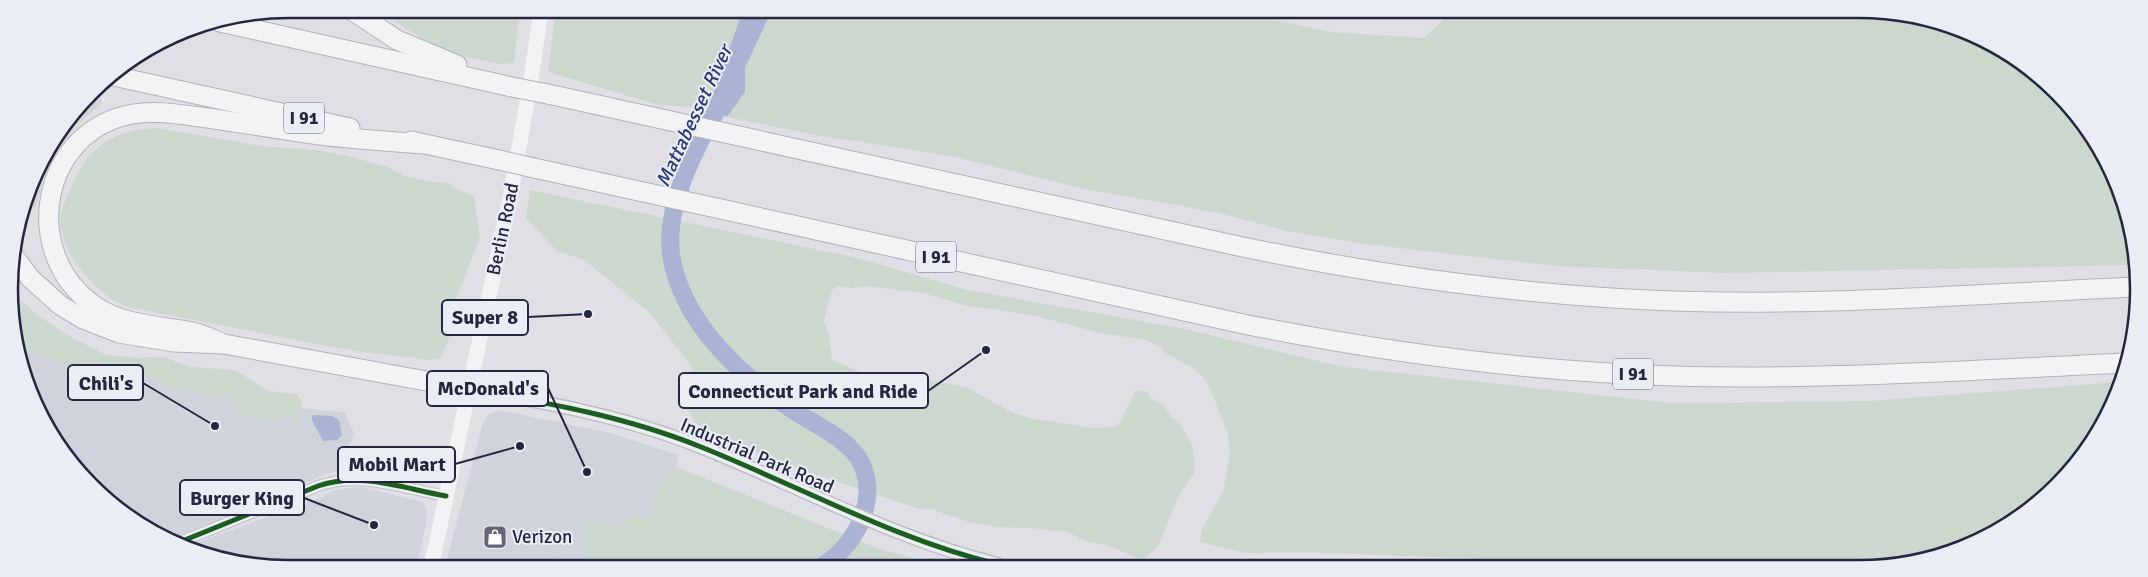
<svg xmlns="http://www.w3.org/2000/svg" width="2148" height="577" viewBox="0 0 2148 577" font-family="Signika,sans-serif">
  <rect width="100%" height="100%" fill="#dfdfe5"/>
  <!-- built -->
  <g fill="#d0d2dc">
    <path d="M22,347L75,369L157,380L177,390L187,389L207,398L226,396L243,417L251,416L270,423L290,413L294,420L300,416L301,408L345,412L354,435L348,446L346,469L325,474L245,510L170,539L148,531L67,459L18,361L17,348Z"/>
    <path d="M498,410L610,433L679,455L676,467L657,486L651,516L628,515L623,528L588,560L580,564H557L554,558L546,563H446L483,423L488,415Z"/>
    <path d="M359,487L423,502L426,508L427,518L418,563H234L188,546L322,497L335,490Z"/>
  </g>
  <!-- green -->
  <g fill="#ccd8ce">
    <path d="M289,9H330L332,16C321,23 300,15 289,9Z"/>
    <path d="M376,9L520,10L514,63L501,64L456,55L424,40Z"/>
    <path d="M556,10H743L708,108L658,105L548,72Z"/>
    <path d="M772,10L1260,12L1265,18L1331,32L1424,38L1451,13L1914,14L2015,56L2092,133L2134,234V265L1724,273L1556,266L1365,244L1287,231L1215,212L1084,189L950,156L816,135L727,117L745,92V68Z"/>
    <path d="M91,95H99L102,103L78,124L55,152L44,176L37,203L22,222L38,165Z"/>
    <path d="M158,128L261,146L316,150L345,155L388,167L404,176L432,182L449,183L456,189L474,196L480,237L455,302L449,338L441,358L429,360L348,350L143,310C135,308 125,307 117,302C91,288 58,249 61,217C62,205 68,196 72,185C89,145 115,130 158,128Z"/>
    <path d="M530,190L858,258L967,290L1180,328L1344,367L1670,403L1870,401L2119,382L2102,428L2044,499L1983,540L1896,566L1490,565L1485,559L1304,552L1246,553L1200,542L1202,529L1223,492L1230,453L1227,431L1209,386L1202,376L1194,369L1166,353L1159,346L1146,340L1101,333L1036,316L964,305L923,293L865,286L852,288L838,286L832,290L824,320L829,334L832,360L863,373L912,377L966,387L1013,413L1033,419L1095,428L1118,426L1136,390L1147,392L1152,399L1164,405L1171,417L1179,422L1192,444L1195,465L1194,474L1178,496L1159,545L1145,558L1140,559L1109,546L1085,541L1068,532L1031,528L994,527L962,520L934,510L917,508L787,465L701,429L688,411L692,367L650,313L583,259L558,252L526,218Z"/>
    <path d="M12,293L39,316L69,336L104,354L134,358L164,357L190,367L235,370L268,391L297,394L302,401L300,416L293,420L289,413L270,423L251,416L243,417L226,396L207,398L187,389L177,390L157,380L77,370L22,347L17,348Z"/>
    <path d="M676,467L880,549L934,564H580L588,559L585,518L623,528L628,515L650,516L657,486Z"/>
  </g>
  <!-- water -->
  <g fill="#aab3d3">
    <path d="M743,10H772L745,68V92L727,117L708,108Z"/>
    <path d="M315,415L332,416L339,420L342,435L337,440L323,441L312,420V416Z"/>
  </g>
  <g fill="none" stroke-linecap="round" stroke-linejoin="round">
    <!-- river -->
    <path stroke="#aab3d3" stroke-width="18" d="M727,92C702,136 664,201 671,254C681,322 741,377 796,412C816,425 843,437 857,456C882,492 858,544 825,564"/>
    <!-- minor casing -->
    <g stroke="#bdbdc3" stroke-width="12">
      <path id="minor" d="M180,542L318,486C360,471 405,489 446,496"/>
    </g>
    <!-- tertiary casing -->
    <g stroke="#bdbdc3" stroke-width="15">
      <path id="tertiary" d="M470,389C548,403 627,417 701,447C799,486 894,539 997,564"/>
    </g>
    <!-- motorway casing -->
    <g stroke="#b1b2ba" stroke-width="21">
      <g id="motorway">
        <path d="M350,9L397,40L457,65"/>
        <path d="M220,22L512,87"/>
        <path d="M109,75L350,128"/>
        <path d="M548,94L1238,246C1382,276 1527,296 1673,301C1827,306 1980,294 2134,287"/>
        <path d="M411,141L499,160"/>
        <path d="M534,168L1248,325C1389,353 1532,372 1675,376C1825,380 1976,370 2126,363"/>
        <path d="M13,255L30,278L60,305L83,319L119,333L174,342L224,344L470,389"/>
        <path d="M224,344C214,340 203,334 193,332C160,326 122,325 95,306C19,254 40,130 133,114C158,110 183,115 208,118C243,123 278,129 313,134C349,139 386,141 422,144"/>
      </g>
    </g>
    <!-- minor -->
    <use href="#minor" stroke="#eeeff2" stroke-width="10"/>
    <!-- tertiary -->
    <use href="#tertiary" stroke="#eeeff2" stroke-width="12"/>
    <!-- secondary -->
    <path stroke="#f3f3f5" stroke-width="15" d="M432,563L511,193L531,79L541,10"/>
    <!-- motorway -->
    <use href="#motorway" stroke="#f3f3f5" stroke-width="19"/>
    <!-- motorway-bridge casing -->
    <g stroke="#b1b2ba" stroke-width="21" stroke-linecap="butt">
      <g id="motorway-bridge">
        <path d="M512,87L548,94"/>
        <path d="M499,160L534,168"/>
      </g>
    </g>
    <!-- motorway-bridge -->
    <use href="#motorway-bridge" stroke="#f3f3f5" stroke-width="19"/>
    <!-- cycleway casing -->
    <g stroke="#ebedf5" stroke-width="8">
      <g id="cycleway">
        <path d="M470,389C548,403 627,417 701,447C799,486 894,539 997,564"/>
        <path d="M180,542L318,486C360,471 405,489 446,496"/>
      </g>
    </g>
    <!-- cycleway -->
    <use href="#cycleway" stroke="#1b5e20" stroke-width="5"/>
  </g>
  <!-- icons -->
  <defs>
    <g id="shop-square" transform="scale(1.25)"><rect x="-9" y="-9" width="18" height="18" rx="4" fill="#656779" stroke="#ebedf5"/><path d="M-5-2.5h2.3a2.7 3.5 0 0 1 5.4 0H5L5.5 6h-11ZM-1.5-2.5h3a1.5 2.3 0 0 0-3 0Z" fill="#fff"/></g>
  </defs>
  <g fill-rule="evenodd">
    <use href="#shop-square" x="495" y="537"/>
  </g>
  <g text-anchor="middle" dominant-baseline="central" stroke-width="4" stroke-linejoin="round" paint-order="stroke">
    <!-- shield labels -->
    <g fill="#ebedf5" stroke="#606276" stroke-width="1">
      <rect x="284" y="102.5" width="40" height="31" rx="4"/>
      <rect x="916" y="241.5" width="40" height="31" rx="4"/>
      <rect x="1613" y="358.5" width="40" height="31" rx="4"/>
    </g>
    <g font-size="18" font-weight="bold" fill="#24273f">
      <text x="304" y="118">I 91</text>
      <text x="936" y="257">I 91</text>
      <text x="1633" y="374">I 91</text>
    </g>
    <!-- street labels -->
    <g font-size="19" fill="#24273f" stroke="#ebedf5">
      <text transform="translate(503 229) rotate(-78)">Berlin Road</text>
      <text transform="translate(757 456) rotate(23)">Industrial Park Road</text>
    </g>
    <!-- poi labels -->
    <g font-size="19" fill="#24273f" stroke="#ebedf5" text-anchor="start">
      <text x="512" y="537">Verizon</text>
    </g>
    <!-- water labels -->
    <g font-size="20" font-style="italic" fill="#2b3976" stroke="#ebedf5">
      <text transform="translate(694 116) rotate(-65)">Mattabesset River</text>
    </g>
  </g>
  <!-- crop -->
  <path d="M0 0H2148V577H0ZM289 18H1859A271 271 0 0 1 2130 289V289A271 271 0 0 1 1859 560H289A271 271 0 0 1 18 289V289A271 271 0 0 1 289 18Z" fill="#ebedf5" fill-rule="evenodd"/>
  <path fill="none" stroke="#24273f" stroke-width="2.5" d="M289 18H1859A271 271 0 0 1 2130 289V289A271 271 0 0 1 1859 560H289A271 271 0 0 1 18 289V289A271 271 0 0 1 289 18Z"/>
  <!-- callouts -->
  <path fill="none" stroke="#24273f" stroke-width="2" d="M588 314L528 317M215 426L143 383M587 472L548 388M986 350L928 391M520 446L455 464M374 525L304 498"/>
  <g fill="#24273f" stroke="#ebedf5" stroke-width="2">
    <circle cx="588" cy="314" r="5"/>
    <circle cx="215" cy="426" r="5"/>
    <circle cx="587" cy="472" r="5"/>
    <circle cx="986" cy="350" r="5"/>
    <circle cx="520" cy="446" r="5"/>
    <circle cx="374" cy="525" r="5"/>
  </g>
  <g fill="#ebedf5" stroke="#24273f" stroke-width="2">
    <rect x="442" y="300" width="86" height="35" rx="5"/>
    <rect x="68" y="365" width="75" height="35" rx="5"/>
    <rect x="427" y="371" width="121" height="35" rx="5"/>
    <rect x="679" y="373" width="249" height="35" rx="5"/>
    <rect x="338" y="447" width="117" height="35" rx="5"/>
    <rect x="180" y="480" width="124" height="35" rx="5"/>
  </g>
  <g font-size="20" text-anchor="middle" font-weight="bold" fill="#24273f">
    <text x="485" y="324">Super 8</text>
    <text x="106" y="390">Chili's</text>
    <text x="488" y="395">McDonald's</text>
    <text x="803" y="398">Connecticut Park and Ride</text>
    <text x="397" y="471">Mobil Mart</text>
    <text x="242" y="505">Burger King</text>
  </g>
</svg>
